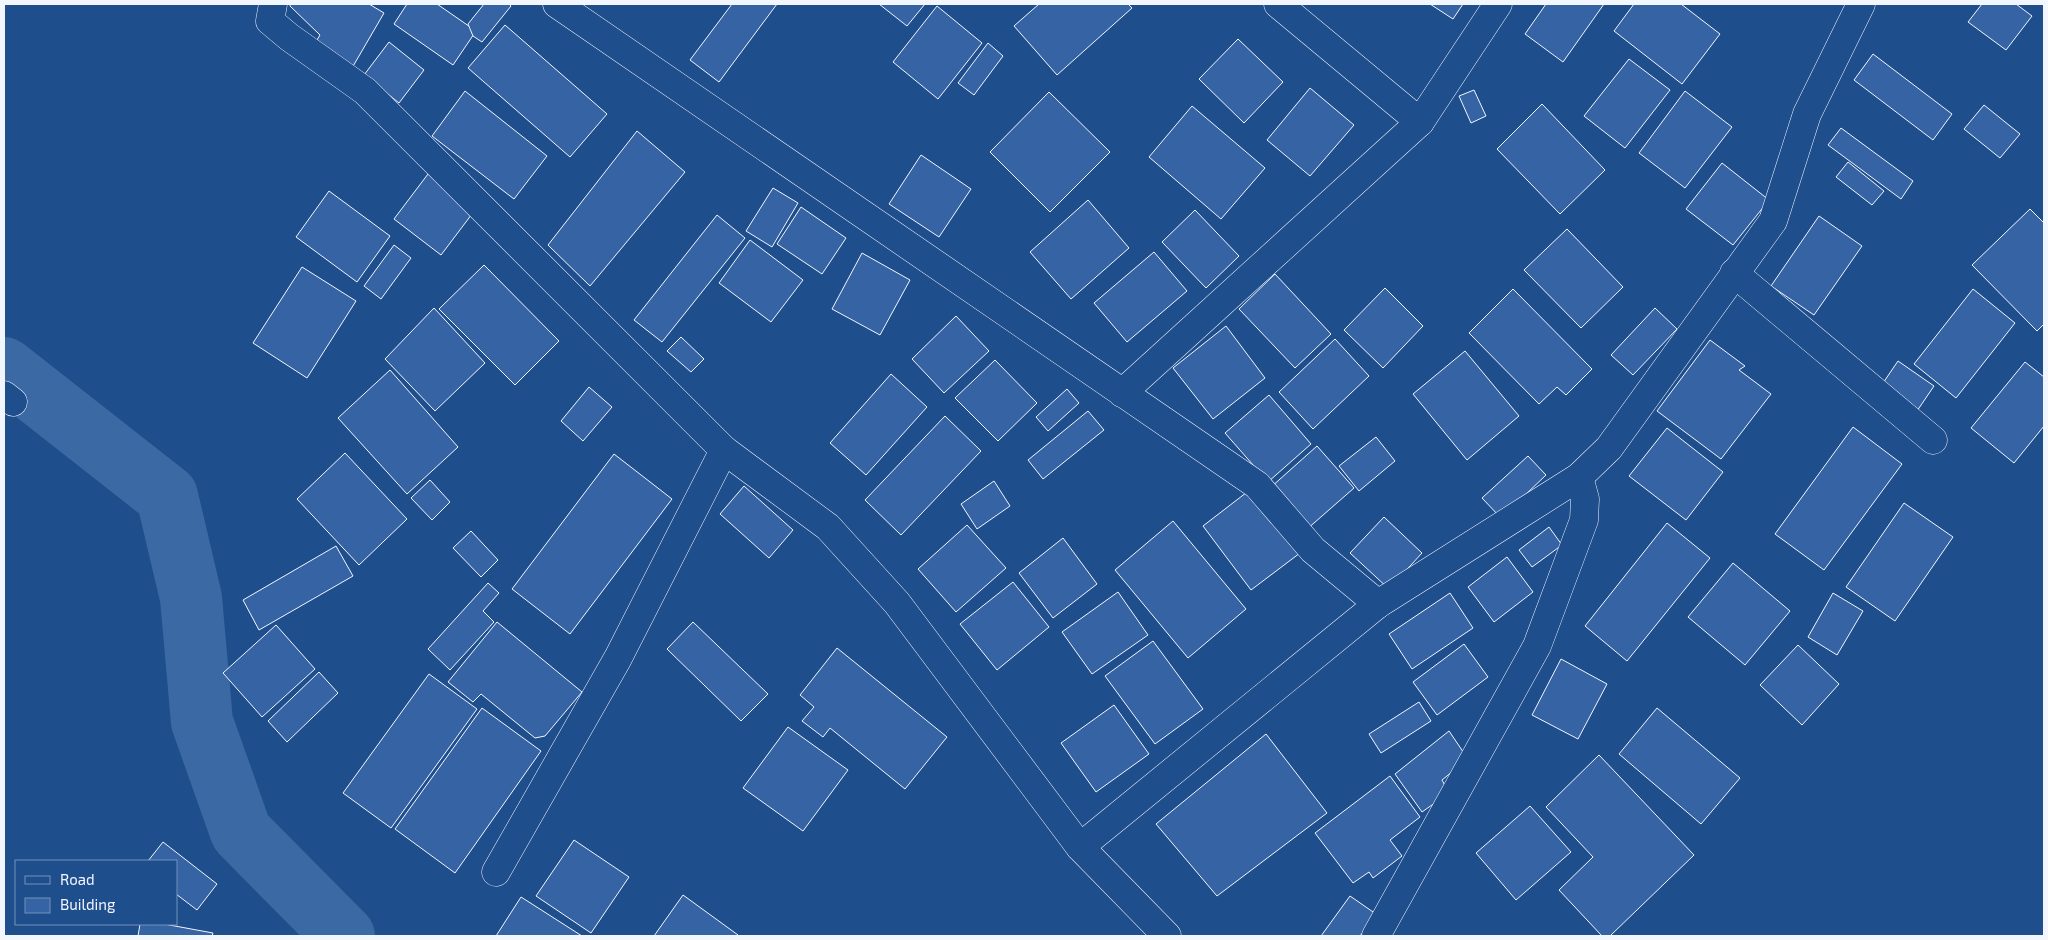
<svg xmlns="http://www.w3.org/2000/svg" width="2048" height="940" viewBox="0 0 2048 940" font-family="'Exo 2',sans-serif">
  <rect width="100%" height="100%" fill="#1f4e8c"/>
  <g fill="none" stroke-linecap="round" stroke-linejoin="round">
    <!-- river -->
    <path stroke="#3b69a3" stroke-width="62" d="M4,368L167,496L191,598L202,722L241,832L344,936"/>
  </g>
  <!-- building -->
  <g fill="#3563a3" stroke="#f2f6ff">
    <path d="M290,4H369L384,13L352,68L314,45L320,35L290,6Z"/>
    <path d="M407,4H437L476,31L453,65L394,24Z"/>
    <path d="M484,4H509L511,6L482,42L473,36L468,24Z"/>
    <path d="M732,4H777L719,82L690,60Z"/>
    <path d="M879,4H925L907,26Z"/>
    <path d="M1039,4H1128L1132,8L1057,75L1014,26Z"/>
    <path d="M1430,4H1463L1453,19Z"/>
    <path d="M1546,4H1604L1563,62L1525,34Z"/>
    <path d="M1634,4H1681L1720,34L1682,84L1614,31Z"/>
    <path d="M1982,4H2016L2032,16L2006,50L1968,22Z"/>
    <path d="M937,6L982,43L938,99L893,62Z"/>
    <path d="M505,25L607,114L570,157L468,68Z"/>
    <path d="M1238,39L1283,82L1244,123L1199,79Z"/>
    <path d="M389,42L424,70L399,103L364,75Z"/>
    <path d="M988,43L1003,56L974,95L958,83Z"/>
    <path d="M1873,54L1952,114L1933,140L1854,80Z"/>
    <path d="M1629,59L1670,90L1625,148L1584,116Z"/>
    <path d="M1310,88L1354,125L1310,176L1267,140Z"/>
    <path d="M1474,90L1486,116L1471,123L1459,96Z"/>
    <path d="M465,91L547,156L514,199L432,136Z"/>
    <path d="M1685,91L1732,127L1685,188L1639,153Z"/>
    <path d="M1049,92L1110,152L1050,212L990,152Z"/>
    <path d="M1542,104L1605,170L1560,214L1497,149Z"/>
    <path d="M1984,105L2020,134L2000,158L1964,129Z"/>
    <path d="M1192,106L1265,168L1221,219L1149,157Z"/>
    <path d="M1841,128L1913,181L1901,199L1828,145Z"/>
    <path d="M637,131L685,172L590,286L548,245Z"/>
    <path d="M921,155L971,189L939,237L889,204Z"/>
    <path d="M1848,162L1884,191L1872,205L1836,177Z"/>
    <path d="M1722,163L1769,200L1733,245L1686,209Z"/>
    <path d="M428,174L475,210L441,255L394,219Z"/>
    <path d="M773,188L798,203L772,247L746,231Z"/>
    <path d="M329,191L390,236L357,282L296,237Z"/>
    <path d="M1088,200L1129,248L1071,299L1030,252Z"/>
    <path d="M801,207L846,238L822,274L777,244Z"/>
    <path d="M2030,209L2044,223V324L2037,331L1972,265Z"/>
    <path d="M1195,210L1239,256L1206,288L1162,242Z"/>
    <path d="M717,215L745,238L662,342L634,320Z"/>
    <path d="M1819,216L1862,246L1814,315L1771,286Z"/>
    <path d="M1567,229L1623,287L1581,328L1524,270Z"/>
    <path d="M750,240L803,280L771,322L719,283Z"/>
    <path d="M394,245L411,258L381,299L364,286Z"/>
    <path d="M1154,252L1187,291L1127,342L1094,303Z"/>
    <path d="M862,253L910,280L880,335L832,309Z"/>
    <path d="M484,265L559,341L515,385L439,309Z"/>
    <path d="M302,267L356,301L307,378L253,343Z"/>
    <path d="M1275,274L1331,334L1295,368L1239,309Z"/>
    <path d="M1385,288L1423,326L1383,368L1344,330Z"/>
    <path d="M1513,289L1592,369L1566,395L1557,387L1539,404L1469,333Z"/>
    <path d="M1973,289L2015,323L1956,398L1914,364Z"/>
    <path d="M434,308L485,363L435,411L385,359Z"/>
    <path d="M1655,308L1677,329L1633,375L1611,355Z"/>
    <path d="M956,316L989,351L944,393L912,359Z"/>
    <path d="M1226,326L1265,378L1213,419L1173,368Z"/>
    <path d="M681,337L704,359L691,372L667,351Z"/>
    <path d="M1335,339L1369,376L1313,429L1279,392Z"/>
    <path d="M1710,340L1745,366L1739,370L1771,394L1721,459L1657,411Z"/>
    <path d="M1465,351L1519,416L1467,460L1413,394Z"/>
    <path d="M995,360L1037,403L998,441L955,398Z"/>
    <path d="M1898,361L1934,386L1917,411L1881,386Z"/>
    <path d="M2025,362L2044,377V426L2014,463L1971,428Z"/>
    <path d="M390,370L458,447L407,494L338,418Z"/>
    <path d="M891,374L927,407L866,475L830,443Z"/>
    <path d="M589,387L612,407L583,441L561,421Z"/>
    <path d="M1067,389L1079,403L1048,431L1036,417Z"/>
    <path d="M1269,395L1311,444L1268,482L1225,433Z"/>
    <path d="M1088,411L1104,430L1043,479L1028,460Z"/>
    <path d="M945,416L981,451L901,535L865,500Z"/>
    <path d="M1853,427L1902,464L1824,570L1775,534Z"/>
    <path d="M1667,428L1723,472L1686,520L1629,476Z"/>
    <path d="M1376,437L1395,461L1359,491L1339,466Z"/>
    <path d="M1317,446L1354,488L1306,530L1270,488Z"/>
    <path d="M345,453L407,519L359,565L297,499Z"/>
    <path d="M614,454L672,499L570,634L512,589Z"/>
    <path d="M1528,456L1546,475L1501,518L1482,498Z"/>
    <path d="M430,480L450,502L432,520L411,498Z"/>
    <path d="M994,481L1010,506L977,529L961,504Z"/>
    <path d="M744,486L793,530L769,558L720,514Z"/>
    <path d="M1251,489L1300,553L1251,590L1203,526Z"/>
    <path d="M1904,503L1953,537L1895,621L1846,587Z"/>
    <path d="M1384,517L1422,553L1389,589L1350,553Z"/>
    <path d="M1173,521L1246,609L1188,658L1115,570Z"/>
    <path d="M1667,523L1710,558L1627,661L1585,626Z"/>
    <path d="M967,525L1006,568L956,612L918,569Z"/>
    <path d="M1549,527L1562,545L1532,567L1519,550Z"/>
    <path d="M471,531L498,560L481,577L453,548Z"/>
    <path d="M1063,538L1097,584L1053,618L1019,573Z"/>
    <path d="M336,546L353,576L259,630L243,600Z"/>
    <path d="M1507,557L1533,592L1494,622L1468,587Z"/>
    <path d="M1733,563L1790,611L1745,665L1688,617Z"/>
    <path d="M1013,582L1049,627L997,670L960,624Z"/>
    <path d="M488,583L499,593L483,611L494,622L450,670L428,649Z"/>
    <path d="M1118,592L1148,635L1092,674L1062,632Z"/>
    <path d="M1450,593L1473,628L1412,669L1389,634Z"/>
    <path d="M1833,593L1863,611L1837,655L1808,637Z"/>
    <path d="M497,622L582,692L545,736L535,738L481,694L473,702L448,682Z"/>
    <path d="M693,622L768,694L741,721L667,649Z"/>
    <path d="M276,625L315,669L262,717L223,673Z"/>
    <path d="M1153,641L1203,709L1155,744L1105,676Z"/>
    <path d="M1464,644L1488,677L1437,715L1413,682Z"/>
    <path d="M1798,645L1839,684L1802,725L1760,685Z"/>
    <path d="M837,648L947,737L905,789L830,728L823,737L802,721L814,707L800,695Z"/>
    <path d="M1561,659L1607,684L1578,739L1532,715Z"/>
    <path d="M319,672L338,693L287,742L268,721Z"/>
    <path d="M429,674L477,709L391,828L343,793Z"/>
    <path d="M1419,702L1431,721L1381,753L1369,734Z"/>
    <path d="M1114,705L1149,754L1096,792L1061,743Z"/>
    <path d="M482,708L541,751L455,873L395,829Z"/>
    <path d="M1657,708L1740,778L1701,824L1619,754Z"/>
    <path d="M788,727L848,770L803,831L743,788Z"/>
    <path d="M1449,731L1468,759L1442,780L1449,793L1422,812L1395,774Z"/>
    <path d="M1266,734L1327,813L1217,896L1156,824Z"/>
    <path d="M1599,755L1694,855L1610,936H1602L1559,890L1593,857L1546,807Z"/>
    <path d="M1390,776L1420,817L1390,840L1402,856L1373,878L1369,872L1353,883L1315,833Z"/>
    <path d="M1530,806L1571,852L1516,900L1476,853Z"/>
    <path d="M574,840L629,877L591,933L536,896Z"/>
    <path d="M163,842L217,884L197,910L176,894V861H148Z"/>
    <path d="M683,895L738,935L737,936H654Z"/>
    <path d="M1350,896L1376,914L1360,936H1321Z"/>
    <path d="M521,897L582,936H496Z"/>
    <path d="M140,924H164L213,933L212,936H138Z"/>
  </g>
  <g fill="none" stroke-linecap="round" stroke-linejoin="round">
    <!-- minor casing -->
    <g stroke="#f2f6ff" stroke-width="29">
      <g id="minor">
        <path d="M273,4L270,21L289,37L365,91L724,450L828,527L897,603L1080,847L1167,936"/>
        <path d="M557,4L1257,485L1313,550L1378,604"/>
        <path d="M1278,4L1420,122"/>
        <path d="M1734,273L1933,440"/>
        <path d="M1122,393L1420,122L1498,4"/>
        <path d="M4,395L13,402"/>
        <path d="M1080,847L1378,604L1579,477L1609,448L1773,221L1807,114L1861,4"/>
        <path d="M496,872L618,658L724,450"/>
        <path d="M1376,936L1537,646L1584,520L1585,499L1579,477"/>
      </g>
    </g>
    <!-- minor -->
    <use href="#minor" stroke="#1f4e8c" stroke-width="28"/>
  </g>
  <!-- border -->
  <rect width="2048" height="940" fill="none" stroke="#f2f6ff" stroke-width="10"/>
  <!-- legend -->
  <rect x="15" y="860" width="162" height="65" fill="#1f4e8c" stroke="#7391ba"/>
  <rect x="25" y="876" width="25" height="8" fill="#1f4e8c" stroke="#7391ba"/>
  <text x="60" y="885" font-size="15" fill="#f2f6ff">Road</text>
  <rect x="25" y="898" width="25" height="15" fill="#3563a3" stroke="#7391ba"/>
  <text x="60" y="910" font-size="15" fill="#f2f6ff">Building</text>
</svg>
